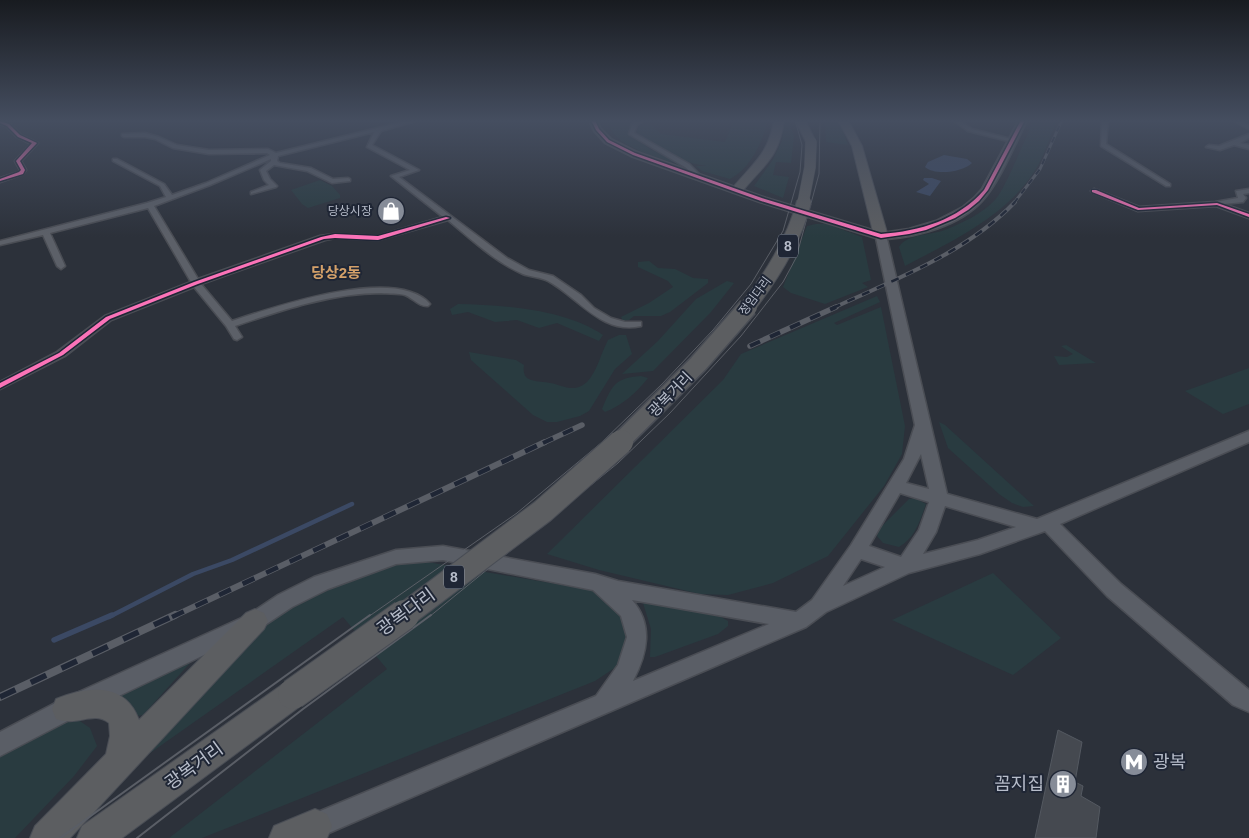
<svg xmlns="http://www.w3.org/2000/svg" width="1249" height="838" viewBox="0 0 1249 838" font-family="Helvetica,'Noto Sans KR',sans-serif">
  <rect width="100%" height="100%" fill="#2c313a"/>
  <!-- green -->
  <g fill="#293b40">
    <path d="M607,120H637L630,128L631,135L650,149L683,164C666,162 629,149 617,137C612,133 609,126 607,120Z"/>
    <path d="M734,120H763L766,127C760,148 748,170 730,179L702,171L696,166H707C689,165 647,147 636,132L639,125L650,124L661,134L725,142Z"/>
    <path d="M825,120H839L848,145L826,142Z"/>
    <path d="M1034,120H1057C1050,136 1045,154 1036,169C1007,216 952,241 905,266L899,247C906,234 932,235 945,230C962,223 982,214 995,200C1005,190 1026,136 1034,120Z"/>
    <path d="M783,121H788L794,136L791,163L776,162L773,175L789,177L783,198L754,186L772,161L782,141Z"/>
    <path d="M320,180L332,186L340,195V198L308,208L302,204L291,190Z"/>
    <path d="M816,224H827L862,237L871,280L862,283L868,287L825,304L791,293L783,287L807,226Z"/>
    <path d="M649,261L658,268L675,269L693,278L708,279V283L670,312L661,316H634L629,320L623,321L621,317L649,303L673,287L668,281L638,267V262Z"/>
    <path d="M727,281L734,283L711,312L653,371L622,374L658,341L696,299Z"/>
    <path d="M877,296L880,302L834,323L837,325L881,307L905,426L902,454L884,486L828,556L773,583L728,595L700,594L599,570L547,554L723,380L741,354Z"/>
    <path d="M458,304C503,305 565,309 603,335L599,341L557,323L539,328L517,320L495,322L468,312L452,315L450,309Z"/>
    <path d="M619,335H626L632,354L615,369L589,411L580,416L557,422H547L533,415L471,360L469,352L516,360L524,365C521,384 537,380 550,383C563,385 573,394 587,382C597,372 601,353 608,340Z"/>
    <path d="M1066,345L1096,363L1059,365L1054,356L1067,357L1073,354L1061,346Z"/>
    <path d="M1249,368V404L1223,414L1185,391Z"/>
    <path d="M641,376L648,378C636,393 623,405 605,412L602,409C612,386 614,378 641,376Z"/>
    <path d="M939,422L945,425L1034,506L1023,507L1012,503L999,494L948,448Z"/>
    <path d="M915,498L926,504C920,521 915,538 899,547L883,543L877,536L878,530L909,499Z"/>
    <path d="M427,562L597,591L622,614L628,635L623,659L616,667L595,681L202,838H169L387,669L343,617L146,756L139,759L232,657L272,620L314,592L392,564Z"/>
    <path d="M993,573L1061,638L1013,675L892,620Z"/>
    <path d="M646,600L721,617L728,621V626L718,634L655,657H650L651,629L643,603Z"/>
    <path d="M191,659L190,663L143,715L138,716L129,704L120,699L121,694Z"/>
    <path d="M74,717L90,728L97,746L74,776L15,838H0V756Z"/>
  </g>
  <!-- water -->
  <g fill="#3b4964">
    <path d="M944,155L967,159L972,163C963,172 935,176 925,167L928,162Z"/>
    <path d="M924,178H932L941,181L930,196L916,192L929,184L923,180Z"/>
  </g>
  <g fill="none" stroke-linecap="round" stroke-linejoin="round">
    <!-- stream-far1 -->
    <path stroke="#3b4964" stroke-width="4.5" d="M109,617L193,574L232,560L352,504"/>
    <!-- stream -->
    <path stroke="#3b4964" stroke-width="5.5" d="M54,640L112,615"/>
  </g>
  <!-- building -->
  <path fill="#454950" stroke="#545961" d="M1058,730L1082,742L1075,782L1083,786L1081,796L1100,807L1096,838H1035Z"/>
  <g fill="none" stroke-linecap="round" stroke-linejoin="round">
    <!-- street casing -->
    <g stroke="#4a4d54" stroke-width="3">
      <g id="street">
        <path d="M0,120L10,124L21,135L38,143L21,161L26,170L23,174L0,182V178L19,172L20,170L15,161L31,144L17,137L6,126L0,124Z"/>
        <path d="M410,120H419L381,131L372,145L419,170L399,177L507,258L529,270L553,276L581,295L594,308L611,318L625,322H641V326C602,335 579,298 548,281C541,277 531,277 523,274C495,262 471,239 448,220L378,240L335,238L325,240L201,284L232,321C274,307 396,265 430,304L428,306C419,307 413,298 405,295C398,293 389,294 381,293C332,293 282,310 235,326L242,337L237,340L234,339L226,326L194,287L111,320L65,356L0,389V382L57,352L105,316L191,282L148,208L50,233L65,266L61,269L57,266L43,235L0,245V241L147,203L166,197L160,186L113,161V159H117L164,184L172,195L206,183L270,155L267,153L209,154L173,148L155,139L145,137H124L122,136V134L145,133L159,137L177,145L209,150L268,149L276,153ZM374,132L367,147L410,170L391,176L443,217L378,236L335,234L320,236L198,279L154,206L210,185L271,159V161L260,170L264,180L269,185L251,192V194L276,187L277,186L270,179L266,171L274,165L307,171L332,183L350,181V179L348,178L333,179L311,168L280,163L277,161L278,156Z"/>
        <path d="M638,120H645L637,125L634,133L689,164L700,175L699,176H695L685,167L629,134L632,124Z"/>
        <path d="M953,120H959L972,129L1015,140L1012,142L968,131Z"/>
        <path d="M1102,120H1108L1106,144L1170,184V186H1166L1101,146Z"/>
        <path d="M1232,120H1239L1249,125V129Z"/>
        <path d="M1249,134V138L1240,143L1249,145V149L1234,145L1220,150L1206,147L1209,145L1219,146Z"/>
        <path d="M1094,189L1139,207L1215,202L1238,198L1236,191L1249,189V193L1243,194L1246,198L1243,202L1224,204L1249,213V218L1216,206L1138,211L1092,192L1091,191Z"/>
      </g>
    </g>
    <!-- secondary casing -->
    <g stroke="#4a4d54" stroke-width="3">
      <path id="secondary" d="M589,120H597L600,128L611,139L637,152L766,198L882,233L909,229L936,221L963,207L974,198L982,189L1019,120H1027C1015,144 1000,181 982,201C959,226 919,236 887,239L947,494L1037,519L1249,431V442L1060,524L1121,584L1249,690V712L1233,705L1107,596L1045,531L980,554L909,573L826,612L806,627L324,835L322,838H295L306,817L596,696L618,665L627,637L621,616L593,590L443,560L396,564L328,589L292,607L262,627L75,717L0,756V732L59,701L248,615L278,595L314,577L396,550L443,546L595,574L618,581L796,612L812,600L851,545L904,459L915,425L876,238L760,202L631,156L605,143L594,131ZM921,454L929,489L906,483ZM900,493L929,502L919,530L901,557L869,546ZM945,506L1016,527L978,540L923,554L936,532ZM861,559L885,567L843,586ZM632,600L769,624L633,681C647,654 654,625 632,600Z"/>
    </g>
    <!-- highway casing -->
    <g stroke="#494d55" stroke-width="2">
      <g id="highway">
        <path d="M774,120H784C779,159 763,165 741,193H733L731,190L735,185C755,162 769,152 774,120Z"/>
        <path d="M795,120H805L816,142L815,144H807Z"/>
        <path d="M838,120H848L862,146L888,236L886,239H876L874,236L852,146Z"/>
        <path d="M255,609L264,613L268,621L264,629L70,838H30L35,826L106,754L110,736L109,723C94,710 77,727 56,719L52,709L56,699C88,686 125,682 139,720L246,613Z"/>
        <path d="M293,680L303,684L308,694L303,704L122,838H77L82,826L283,684Z"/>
        <path d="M315,809L327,814L332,826L327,838H269L274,826Z"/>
      </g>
    </g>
    <!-- street -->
    <use href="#street" fill="#5c6068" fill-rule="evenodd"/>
    <!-- secondary -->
    <use href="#secondary" fill="#5a5e66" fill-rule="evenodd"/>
    <!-- highway -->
    <use href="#highway" fill="#5c5e61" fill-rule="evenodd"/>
    <!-- tram-far1 -->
    <g stroke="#5a5e66" stroke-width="1">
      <path d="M368,617L517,513L601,443L662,384L713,330L751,284L783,231L800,172L802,145L795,120"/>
      <path d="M429,617L618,463L670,413L741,336L783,282L796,258L819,174L820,120"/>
    </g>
    <!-- tram -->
    <g stroke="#5a5e66" stroke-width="2">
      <path d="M60,838L370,615"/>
      <path d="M137,838L303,709L431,615"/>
    </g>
    <!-- rail-far4 casing -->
    <g stroke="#5a5e66" stroke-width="3">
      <path id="rail-far4" d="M1014,203L1040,169L1062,120"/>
    </g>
    <!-- rail-far3 casing -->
    <g stroke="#5a5e66" stroke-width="4">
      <path id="rail-far3" d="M833,308C896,279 966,253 1015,202"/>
    </g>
    <!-- rail-far2 casing -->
    <g stroke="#5a5e66" stroke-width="5.5">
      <g id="rail-far2">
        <path d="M750,346L836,307"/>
        <path d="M543,443L582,425"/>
      </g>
    </g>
    <!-- rail-far1 casing -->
    <g stroke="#5a5e66" stroke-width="6">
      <path id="rail-far1" d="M172,617L545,442"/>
    </g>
    <!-- rail casing -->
    <g stroke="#5a5e66" stroke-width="8">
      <path id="rail" d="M0,697L175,615"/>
    </g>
    <!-- rail-far4 -->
    <use href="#rail-far4" stroke="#1f2635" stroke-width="2" stroke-dasharray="6" stroke-linecap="butt"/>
    <!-- rail-far3 -->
    <use href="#rail-far3" stroke="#1f2635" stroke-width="2.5" stroke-dasharray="8" stroke-linecap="butt"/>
    <!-- rail-far2 -->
    <use href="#rail-far2" stroke="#1f2635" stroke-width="4" stroke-dasharray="11" stroke-linecap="butt"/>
    <!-- rail-far1 -->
    <use href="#rail-far1" stroke="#1f2635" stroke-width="4.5" stroke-dasharray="13" stroke-linecap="butt"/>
    <!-- rail -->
    <use href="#rail" stroke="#1f2635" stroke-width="5.5" stroke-dasharray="17" stroke-linecap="butt"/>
    <!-- highway-bridge-far4 casing -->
    <g stroke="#494d55" stroke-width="12" stroke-linecap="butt">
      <path id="highway-bridge-far4" d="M803,203L810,167L811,142"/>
    </g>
    <!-- highway-bridge-far3 casing -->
    <g stroke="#494d55" stroke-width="16" stroke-linecap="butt">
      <path id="highway-bridge-far3" d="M747,308C772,276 794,241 804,202"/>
    </g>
    <!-- highway-bridge-far2 casing -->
    <g stroke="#494d55" stroke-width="21" stroke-linecap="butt">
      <path id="highway-bridge-far2" d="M619,443L698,364L748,307"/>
    </g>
    <!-- highway-bridge-far1 casing -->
    <g stroke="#494d55" stroke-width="26" stroke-linecap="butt">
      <path id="highway-bridge-far1" d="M402,617L543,511L621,442"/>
    </g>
    <!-- highway-bridge casing -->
    <g stroke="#494d55" stroke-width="32" stroke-linecap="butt">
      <path id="highway-bridge" d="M293,694L404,615"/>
    </g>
    <!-- highway-bridge-far4 -->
    <use href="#highway-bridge-far4" stroke="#5c5e61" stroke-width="11"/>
    <!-- highway-bridge-far3 -->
    <use href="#highway-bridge-far3" stroke="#5c5e61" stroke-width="14"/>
    <!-- highway-bridge-far2 -->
    <use href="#highway-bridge-far2" stroke="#5c5e61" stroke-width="18"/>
    <!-- highway-bridge-far1 -->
    <use href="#highway-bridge-far1" stroke="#5c5e61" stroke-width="24"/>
    <!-- highway-bridge -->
    <use href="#highway-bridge" stroke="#5c5e61" stroke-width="30"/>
    <!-- cycleway casing -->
    <g stroke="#1f2635" stroke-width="3">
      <g id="cycleway">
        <path d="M591,120H595L599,129L609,140L635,153L765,199L881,234C920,231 958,220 984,190L1021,120H1025L988,190L979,201L968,210L955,218L926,230L909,234L881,238L761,201L633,155L607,142L596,130Z"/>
        <path d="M0,121L9,124L20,135L37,143L20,161L25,170L23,174L0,181V179L19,172L21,170L16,161L32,143L18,137L7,126L0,123Z"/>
        <path d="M1092,190H1096L1139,208L1217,203L1249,214V217L1217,205L1138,210L1092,192Z"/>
        <path d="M446,217L450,218L378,240L335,238L324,239L198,284L110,319L63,355L0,388V383L59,353L106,317L194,282L321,237L335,234L378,236Z"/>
      </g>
    </g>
    <!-- cycleway -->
    <use href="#cycleway" fill="#fb73b8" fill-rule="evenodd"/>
  </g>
  <!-- sky -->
  <linearGradient id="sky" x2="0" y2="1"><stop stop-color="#181b20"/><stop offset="0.51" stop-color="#454e60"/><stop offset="1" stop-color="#454e60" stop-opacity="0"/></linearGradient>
  <rect width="1249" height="237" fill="url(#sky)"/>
  <!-- icons -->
  <defs>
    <g id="shop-disc" transform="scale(1.4375)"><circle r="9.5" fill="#868c98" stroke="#1f2635"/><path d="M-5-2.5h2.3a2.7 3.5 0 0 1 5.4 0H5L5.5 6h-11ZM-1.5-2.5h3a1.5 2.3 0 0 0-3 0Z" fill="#fff"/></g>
    <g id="metro-disc" transform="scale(1.4375)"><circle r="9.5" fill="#868c98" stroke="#1f2635"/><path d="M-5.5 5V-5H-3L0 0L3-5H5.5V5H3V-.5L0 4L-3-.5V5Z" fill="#fff"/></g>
    <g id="building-disc" transform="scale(1.4375)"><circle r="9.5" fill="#868c98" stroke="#1f2635"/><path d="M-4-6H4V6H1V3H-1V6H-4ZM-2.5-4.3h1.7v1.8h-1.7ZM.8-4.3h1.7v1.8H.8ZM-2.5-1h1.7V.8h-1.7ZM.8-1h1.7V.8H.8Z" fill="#fff"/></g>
  </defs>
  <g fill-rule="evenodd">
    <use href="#shop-disc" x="391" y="211"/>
    <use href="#metro-disc" x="1134" y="762"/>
    <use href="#building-disc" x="1063" y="784"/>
  </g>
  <g text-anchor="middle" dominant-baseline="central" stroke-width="4" stroke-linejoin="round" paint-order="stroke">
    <!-- far-poi labels -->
    <g font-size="12" fill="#b7bdca" stroke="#1f2635" text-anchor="end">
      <text x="372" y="211">당상시장</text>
    </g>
    <!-- far-street labels -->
    <g font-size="12" fill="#b7bdca" stroke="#1f2635">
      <text transform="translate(755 296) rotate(-53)">정임다리</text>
    </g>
    <!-- shield labels -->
    <g fill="#1f2635" stroke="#89909d" stroke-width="1">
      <rect x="778" y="234.5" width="20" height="23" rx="4"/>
      <rect x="444" y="565.5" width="20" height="23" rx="4"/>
    </g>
    <g font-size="14" font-weight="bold" fill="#b7bdca">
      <text x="788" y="246">8</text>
      <text x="454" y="577">8</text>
    </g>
    <!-- far-quarter labels -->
    <g font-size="15" font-weight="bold" fill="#d3a069" stroke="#1f2635">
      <text x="336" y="272">당상2동</text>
    </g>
    <!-- street labels -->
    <g font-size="15" fill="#b7bdca" stroke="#1f2635">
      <text transform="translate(670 394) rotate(-46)">광복거리</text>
    </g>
    <!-- near-street labels -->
    <g font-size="18" fill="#b7bdca" stroke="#1f2635">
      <text transform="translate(406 612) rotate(-36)">광복다리</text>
      <text transform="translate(194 766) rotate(-36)">광복거리</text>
    </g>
    <!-- near-poi labels -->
    <g font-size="18" fill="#b7bdca" stroke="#1f2635" text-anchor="start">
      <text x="1153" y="762">광복</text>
      <text x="1044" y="784" text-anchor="end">꼼지집</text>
    </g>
  </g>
</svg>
